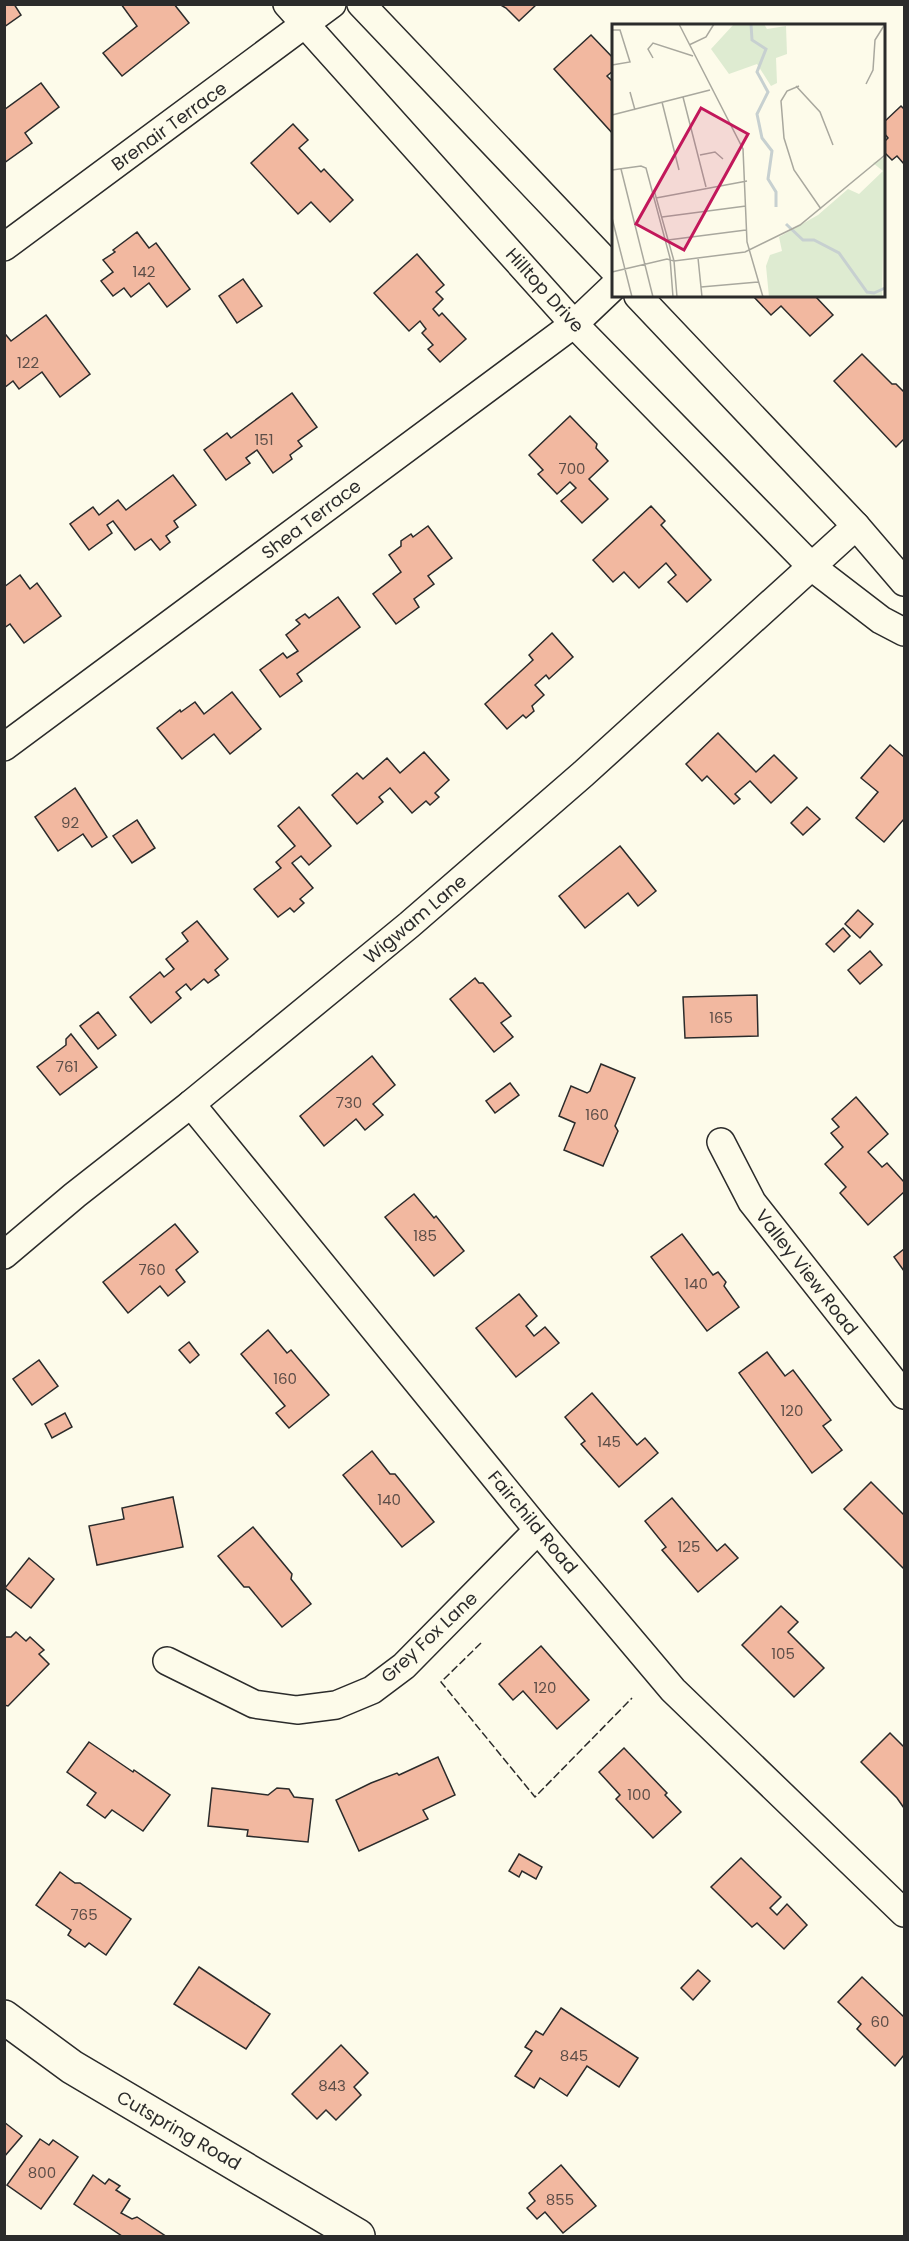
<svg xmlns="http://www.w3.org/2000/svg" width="909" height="2241" viewBox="0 0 909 2241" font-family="Poppins,sans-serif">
  <rect width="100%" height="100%" fill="#fdfbea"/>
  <!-- building -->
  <g fill="#f2b8a0" stroke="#2b2b2b" stroke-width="1.5">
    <path d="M4,4H14L21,15L4,27Z"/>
    <path d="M121,4H174L189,23L122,76L103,53L137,26Z"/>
    <path d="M499,4H537L519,21L506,8Z"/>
    <path d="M591,35L614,59L612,63L614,70L607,76L614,83V135L554,69Z"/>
    <path d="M41,83L59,107L25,133L32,143L4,163V110Z"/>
    <path d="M901,106L904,109V164L897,156L892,160L884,152V142L888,138L884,133V122Z"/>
    <path d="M293,124L308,140L299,148L321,172L324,169L353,200L330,222L311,202L298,214L251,163Z"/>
    <path d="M137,232L149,248L156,243L190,289L167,307L149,283L131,297L124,288L113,296L101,281L113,272L103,260L115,252L113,250Z"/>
    <path d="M417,254L444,285L436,292L443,299L433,309L439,316L442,313L466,339L440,362L428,349L433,345L422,333L426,329L420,321L409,331L374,293Z"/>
    <path d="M243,279L262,306L237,323L219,296Z"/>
    <path d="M753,296H815L833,315L810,336L781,306L771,315Z"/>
    <path d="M46,315L90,374L60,397L42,372L19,389L13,381L4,388V336L6,335L11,341Z"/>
    <path d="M862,354L892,384H896L903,391L904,389V439L896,447L834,381Z"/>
    <path d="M292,393L317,427L298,441L302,446L290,455L292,459L273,473L257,450L246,458L250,463L226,480L204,450L227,433L231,438Z"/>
    <path d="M570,416L597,444L596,448L608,461L589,479L608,499L582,523L561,501L576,488L570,482L557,494L538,474L543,470L529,455Z"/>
    <path d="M173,475L196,505L174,521L178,527L166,536L170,542L160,550L151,539L135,550L113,521L107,525L112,533L89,550L70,524L93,507L99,515L118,500L126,510Z"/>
    <path d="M651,506L665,521L661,525L711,580L687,602L668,582L676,575L666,563L639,588L624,572L613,582L593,560Z"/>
    <path d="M428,526L452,558L428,576L434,584L414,599L419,607L396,624L373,594L401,572L389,555L401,546V541L411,534L413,537Z"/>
    <path d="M20,575L30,589L37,583L61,616L24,643L10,624L4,628V587Z"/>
    <path d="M338,597L360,627L297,674L302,681L280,697L260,670L283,653L287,658L298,651L286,635L300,624L296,620L305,614L309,618Z"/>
    <path d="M552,633L573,657L549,679L546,675L535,685L544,695L532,706L534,711L526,718L523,715L507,729L485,704L533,660L529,655Z"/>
    <path d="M232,692L261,729L230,754L214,734L182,759L157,728L180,710L181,712L195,702L204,714Z"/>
    <path d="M718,733L756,772L774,755L797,778L771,803L750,781L735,794L740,799L734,804L707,776L702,781L686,764Z"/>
    <path d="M890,745L904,757V819L884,842L856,818L878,792L861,778Z"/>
    <path d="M424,752L449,780L435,793L439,797L430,805L426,801L412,813L390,788L379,797L383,802L357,824L332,795L357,773L363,779L387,758L400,773Z"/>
    <path d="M75,788L107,837L92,847L83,834L58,851L35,817Z"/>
    <path d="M299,807L331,846L309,865L301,856L292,863L313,888L300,899L304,903L294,912L290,908L278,917L254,889L281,868L276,862L295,846L278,826Z"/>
    <path d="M807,807L820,819L803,835L791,823Z"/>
    <path d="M137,820L155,848L132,863L113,836Z"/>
    <path d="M620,846L656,891L638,906L628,893L585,928L559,896Z"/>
    <path d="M858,910L873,924L860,938L845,924Z"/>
    <path d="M197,921L228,959L215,970L219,975L208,983L204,979L191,990L186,984L176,992L181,998L151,1023L130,997L160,972L164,977L174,969L166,959L188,941L182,933Z"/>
    <path d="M843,928L850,936L834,952L826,944Z"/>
    <path d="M870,951L882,965L860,984L848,970Z"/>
    <path d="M475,978L479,983H483L511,1016L501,1023L513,1037L494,1052L450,999Z"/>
    <path d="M757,995L758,1036L685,1038L683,997Z"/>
    <path d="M98,1012L116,1035L98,1049L80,1026Z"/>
    <path d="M71,1034L97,1067L60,1095L37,1067L66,1045V1039Z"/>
    <path d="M372,1056L395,1085L373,1104L383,1115L365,1130L356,1119L324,1146L300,1116Z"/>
    <path d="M601,1064L635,1078L615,1126L618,1131L603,1166L564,1150L575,1123L559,1116L571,1086L587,1093L590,1091Z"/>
    <path d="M510,1083L519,1095L495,1113L486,1101Z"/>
    <path d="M856,1097L888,1134L868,1152L882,1167L887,1163L904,1182V1192L868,1225L840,1193L846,1187L825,1164L843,1147L831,1133L839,1127L832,1119Z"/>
    <path d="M414,1194L434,1218L436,1216L464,1251L434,1276L385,1217Z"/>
    <path d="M175,1224L198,1252L176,1270L185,1282L168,1296L160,1286L128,1313L103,1282Z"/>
    <path d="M682,1234L713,1275L718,1272L726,1282L724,1286L739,1307L707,1331L651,1257Z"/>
    <path d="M904,1249V1271L894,1257Z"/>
    <path d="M519,1294L537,1316L526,1326L534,1336L545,1327L559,1343L516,1377L476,1328Z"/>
    <path d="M268,1330L287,1353L291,1350L329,1395L289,1428L276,1413L285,1406L241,1354Z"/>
    <path d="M189,1342L199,1355L190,1363L179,1350Z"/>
    <path d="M767,1352L785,1376L793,1370L831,1420L823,1426L842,1450L812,1473L739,1373Z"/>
    <path d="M39,1360L58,1386L32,1405L13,1379Z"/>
    <path d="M592,1393L637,1445L645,1438L658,1453L619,1487L581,1444L585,1441L565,1417Z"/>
    <path d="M65,1413L72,1427L52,1438L45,1424Z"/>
    <path d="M372,1451L390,1474H395L434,1522L402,1547L343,1475Z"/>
    <path d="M871,1482L904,1515V1569L844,1509Z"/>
    <path d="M173,1497L183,1547L97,1565L89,1526L124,1519L122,1508Z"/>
    <path d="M672,1498L717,1551L725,1544L738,1558L698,1592L662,1550L666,1547L645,1521Z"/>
    <path d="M253,1527L292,1574L291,1579L311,1604L282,1627L249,1587H244L218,1556Z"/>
    <path d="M29,1558L54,1579L31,1608L5,1588Z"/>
    <path d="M781,1606L798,1622L788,1632L824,1668L794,1697L742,1645Z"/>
    <path d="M16,1632L26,1641L30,1637L44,1650L39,1654L49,1664L8,1706L4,1705V1637H11Z"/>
    <path d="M541,1646L589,1700L557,1729L523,1691L513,1700L499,1684Z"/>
    <path d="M890,1733L904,1747V1808L897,1798L861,1762Z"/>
    <path d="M89,1742L133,1772L134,1770L170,1795L143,1831L112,1810L105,1818L87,1805L96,1793L67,1772Z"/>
    <path d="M624,1748L667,1793L665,1795L681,1812L653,1838L616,1799L620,1795L599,1772Z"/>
    <path d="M438,1757L455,1795L423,1810L428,1819L359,1851L336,1800L371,1783L397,1773L399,1775Z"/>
    <path d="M212,1788L268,1795L277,1788L289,1789L294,1797L313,1799L308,1842L247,1836L248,1830L208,1826Z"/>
    <path d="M519,1854L542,1867L536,1879L522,1871L519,1877L509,1871Z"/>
    <path d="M741,1858L781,1897L770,1908L777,1915L787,1904L807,1925L784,1949L757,1923L752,1927L711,1887Z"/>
    <path d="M60,1872L75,1883H80L131,1919L106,1955L89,1943L85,1947L68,1935L71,1930L36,1905Z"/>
    <path d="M199,1967L270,2014L246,2049L174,2004Z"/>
    <path d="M698,1970L710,1981L693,2000L681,1988Z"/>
    <path d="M862,1977L904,2017V2055L895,2066L857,2029L861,2024L838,2002Z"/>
    <path d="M561,2008L638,2058L619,2087L587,2066L567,2096L540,2078L534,2088L515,2076L532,2051L525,2047L536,2031L543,2035Z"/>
    <path d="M341,2045L368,2073L354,2087L361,2095L336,2120L326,2110L317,2119L292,2094Z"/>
    <path d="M4,2122L22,2136L4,2157Z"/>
    <path d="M40,2139L49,2145L53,2140L78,2157L41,2209L7,2185Z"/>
    <path d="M561,2165L596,2206L563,2233L545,2212L537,2219L527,2208L535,2201L529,2193Z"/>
    <path d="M93,2175L105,2184L109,2179L120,2186L116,2190L130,2199L121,2213L132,2219L137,2217L164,2235L162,2236H122L74,2204Z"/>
  </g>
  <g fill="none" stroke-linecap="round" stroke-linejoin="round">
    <!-- street casing -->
    <g stroke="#2b2b2b" stroke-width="30">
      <g id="street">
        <path d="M287,4L574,324L812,567L881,620L904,632"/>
        <path d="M361,4L614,270"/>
        <path d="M4,247L332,4"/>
        <path d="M638,296L856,526L904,582"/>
        <path d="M4,747L574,324L614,286"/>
        <path d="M191,1104L538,1530L673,1690L904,1913"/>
        <path d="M721,1142L752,1202L904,1395"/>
        <path d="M4,1255L75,1195L191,1104L409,925L583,774L856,526"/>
        <path d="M167,1661L254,1704L297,1710L336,1705L372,1690L404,1666L538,1530"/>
      </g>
    </g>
    <!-- secondary casing -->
    <g stroke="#2b2b2b" stroke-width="36">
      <path id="secondary" d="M4,2017L72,2067L358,2236"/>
    </g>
    <!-- street -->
    <use href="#street" stroke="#fdfbea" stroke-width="27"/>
    <!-- secondary -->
    <use href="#secondary" stroke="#fdfbea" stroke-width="33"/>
    <!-- fence -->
    <path stroke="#2b2b2b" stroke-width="1.5" stroke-dasharray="8 3" stroke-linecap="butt" d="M481,1643L441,1682L535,1797L632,1698"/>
  </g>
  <g text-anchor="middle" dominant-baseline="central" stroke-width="4.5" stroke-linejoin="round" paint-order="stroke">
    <!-- number labels -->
    <g font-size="15" fill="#5d4e48">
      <text x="144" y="271">142</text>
      <text x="28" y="362">122</text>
      <text x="264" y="439">151</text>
      <text x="572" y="468">700</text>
      <text x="70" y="822">92</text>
      <text x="721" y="1017">165</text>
      <text x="67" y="1066">761</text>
      <text x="349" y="1102">730</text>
      <text x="597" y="1114">160</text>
      <text x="425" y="1235">185</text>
      <text x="152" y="1269">760</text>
      <text x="696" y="1283">140</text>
      <text x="285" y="1378">160</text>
      <text x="792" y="1410">120</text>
      <text x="609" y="1441">145</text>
      <text x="389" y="1499">140</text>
      <text x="689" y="1546">125</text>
      <text x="783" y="1653">105</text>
      <text x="545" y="1687">120</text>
      <text x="639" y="1794">100</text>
      <text x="84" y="1914">765</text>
      <text x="880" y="2021">60</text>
      <text x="574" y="2055">845</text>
      <text x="332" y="2085">843</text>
      <text x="42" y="2172">800</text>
      <text x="560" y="2199">855</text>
    </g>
    <!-- street labels -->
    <g font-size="18" fill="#2b2b2b" stroke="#fdfbea">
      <text transform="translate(169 126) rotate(-36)">Brenair Terrace</text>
      <text transform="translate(545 290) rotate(48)">Hilltop Drive</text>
      <text transform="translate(311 519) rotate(-37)">Shea Terrace</text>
      <text transform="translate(415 919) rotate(-40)">Wigwam Lane</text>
      <text transform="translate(807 1272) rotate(52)">Valley View Road</text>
      <text transform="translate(533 1522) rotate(50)">Fairchild Road</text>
      <text transform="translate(429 1637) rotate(-43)">Grey Fox Lane</text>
      <text transform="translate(179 2130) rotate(30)">Cutspring Road</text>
    </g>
  </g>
  <!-- overview -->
  <g transform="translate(612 24)">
    <rect width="273" height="273" fill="#fdfbea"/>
    <path d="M122,0H152L155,5L174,2L175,30L164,34L165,59L159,62L145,40L117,50L99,25ZM273,133L270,273H157L154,242L158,231L170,227L167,213L206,191L236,165L247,170L271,147L261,139Z" fill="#deebd1"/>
    <path fill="none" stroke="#c7d0d0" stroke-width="3" d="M139,0L140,16L154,25L145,48L156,68L145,90L150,114L160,127L156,155L164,168V183M174,200L191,216H202L227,229L255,268L262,269L273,264"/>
    <path fill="none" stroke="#a9a89e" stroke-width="1.5" d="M67,0L131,125L135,218L151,273M0,6H8L18,38L0,41M77,21L94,13L102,0M41,34L36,25L41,19L81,32M254,60L261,46L263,16L273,0M184,62L208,88L221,121M187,62L175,67L169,77L172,114L182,146L209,185M18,68L23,86M71,73L94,163M50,78L67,146M0,91L98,66M88,131L103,128L111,135M9,145L41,273M0,146L29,142L34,144L58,234L61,273M42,166L62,237L65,273M44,174L135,157M50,193L134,182M0,194L20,273M56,216L134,206M86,234L90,273M0,248L55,235L62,237L133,228L188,201L273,131M89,263L146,258"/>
    <path fill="#c2185b" fill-opacity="0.15" stroke="#c2185b" stroke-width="3" d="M89,84L136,110L72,226L24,200Z"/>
    <rect width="273" height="273" fill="none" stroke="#2b2b2b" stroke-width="3"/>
  </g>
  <!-- border -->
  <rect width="909" height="2241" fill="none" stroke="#2b2b2b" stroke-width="12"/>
</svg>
